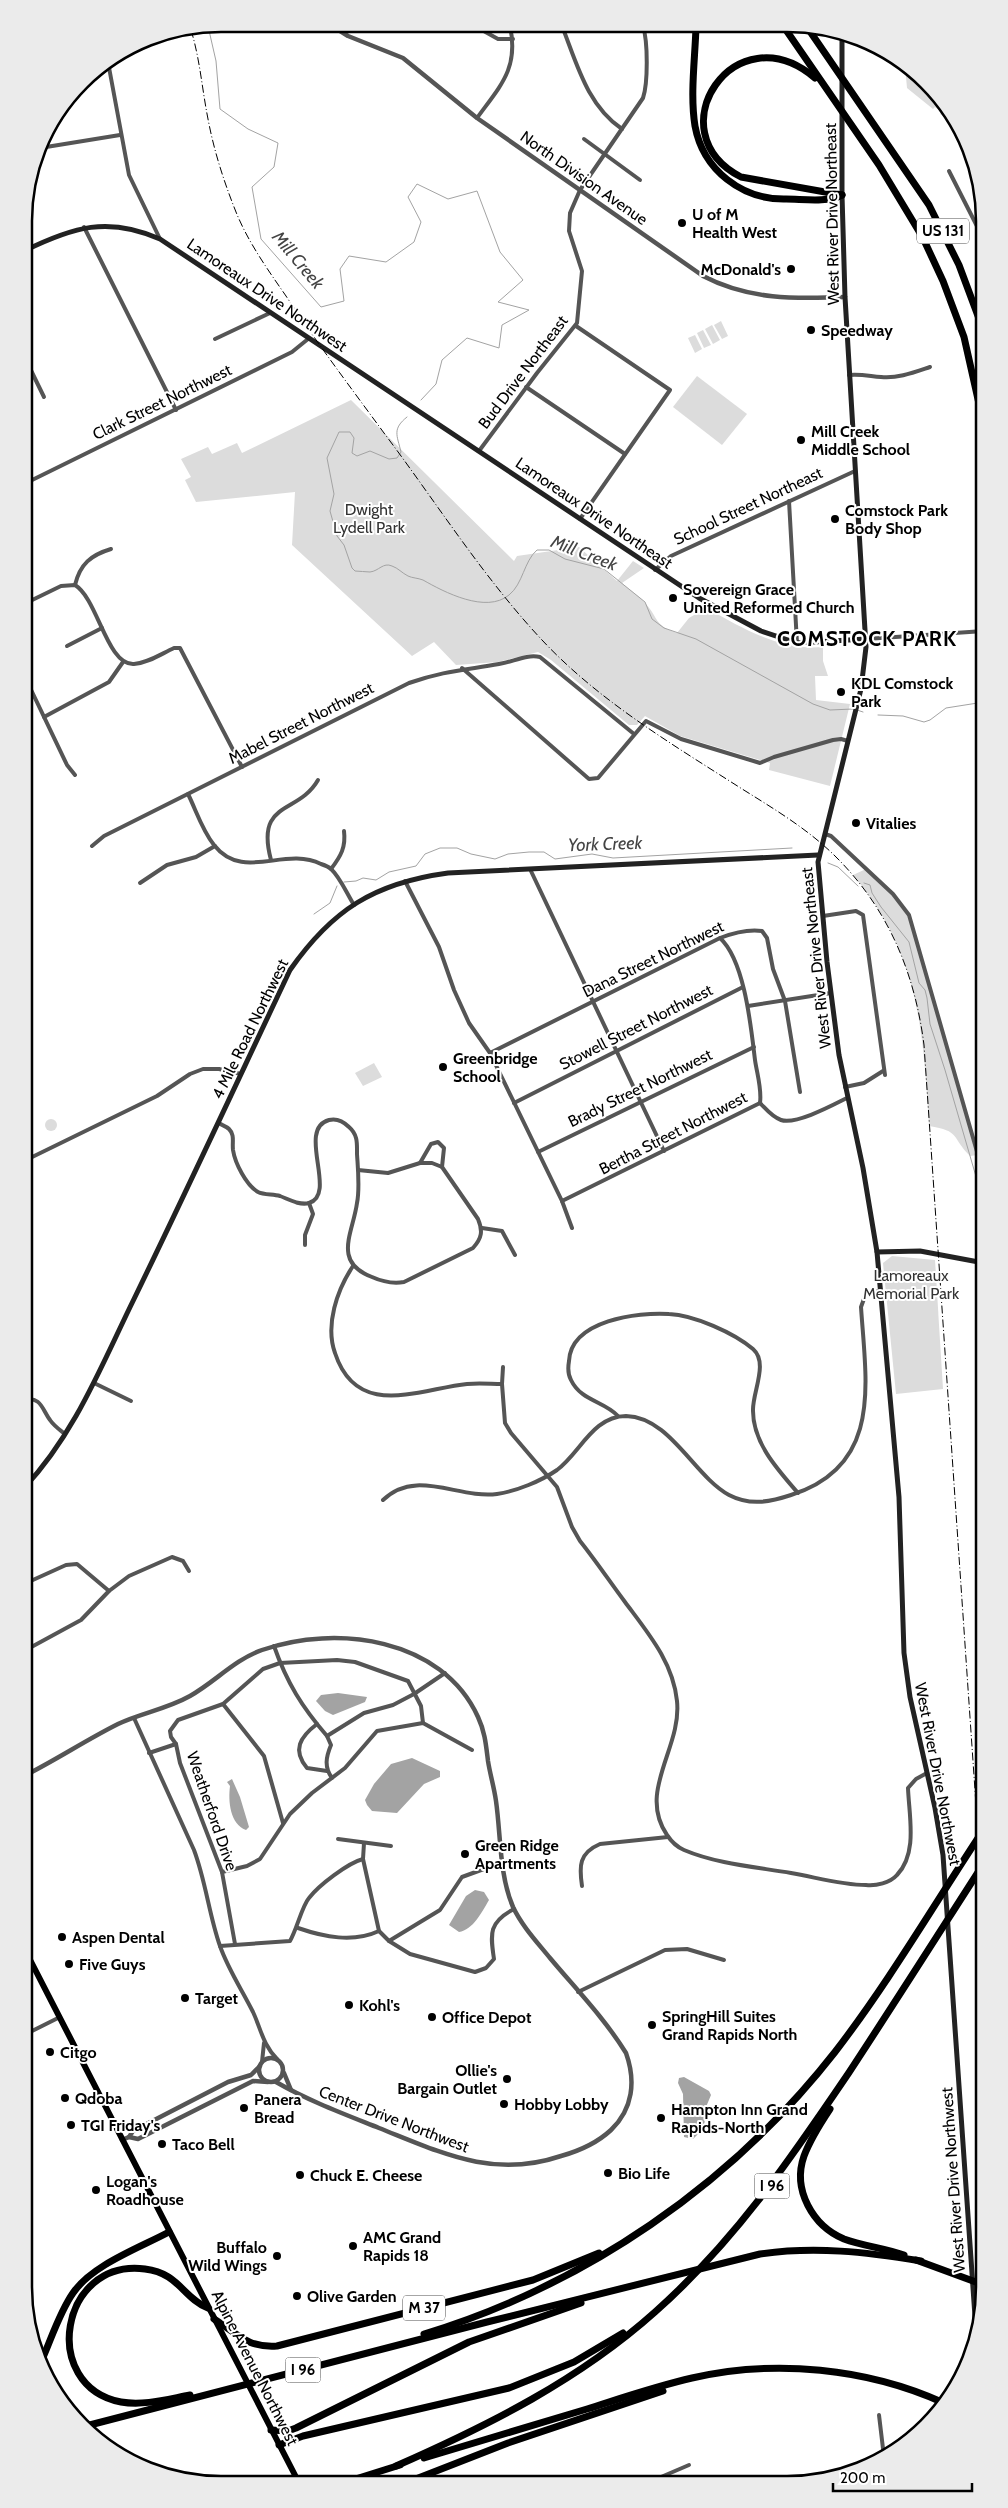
<svg xmlns="http://www.w3.org/2000/svg" width="1008" height="2508" viewBox="0 0 1008 2508" font-family="Cabin,sans-serif">
  <rect width="100%" height="100%" fill="#fff"/>
  <!-- green -->
  <g fill="#dcdcdc">
    <path d="M905,66L926,81L958,124L940,114L942,112L935,107L933,109L907,88Z"/>
    <path d="M721,321L728,336L722,339L714,325Z"/>
    <path d="M712,325L720,340L713,344L705,329Z"/>
    <path d="M703,330L711,345L704,348L697,333Z"/>
    <path d="M695,335L702,349L695,353L688,338Z"/>
    <path d="M697,376L747,414L722,445L673,407Z"/>
    <path d="M351,400L514,561L517,556L579,547L617,581L633,561L644,568L622,583C629,590 640,596 646,604C659,619 654,625 677,633L689,618L706,608C743,628 779,651 823,647V661L828,676H815L816,700L850,704L830,786L769,770L770,763L680,736L645,716L637,725H629L551,660L538,652L498,662L456,665L434,642L412,656L292,545L295,492L196,502L185,480L191,477L181,459L208,447L212,454L237,443L242,453Z"/>
    <path d="M866,869L888,889L909,915L978,1155L970,1156C951,1137 961,1131 929,1126C923,1029 919,953 853,875Z"/>
    <path d="M374,1063L382,1077L363,1086L355,1073Z"/>
    <circle cx="51" cy="1125" r="6"/>
    <path d="M892,1256L935,1260L943,1389L896,1394L883,1263Z"/>
  </g>
  <!-- water -->
  <g fill="#a3a3a3">
    <path d="M338,1693L367,1697L365,1702L333,1715L325,1711L316,1701L321,1695Z"/>
    <path d="M412,1758L440,1771V1777L424,1784L397,1813L372,1811L367,1805L365,1800L374,1784L391,1764Z"/>
    <path d="M232,1779L240,1797L249,1827L246,1830C230,1824 228,1801 230,1786L227,1782Z"/>
    <path d="M475,1890L484,1892L489,1900C482,1912 473,1930 459,1932L449,1925L466,1896Z"/>
    <path d="M684,2077L709,2091L711,2095L706,2107L704,2128L693,2139L684,2137L683,2094L678,2083L679,2078Z"/>
  </g>
  <g fill="none" stroke-linecap="round" stroke-linejoin="round">
    <!-- stream -->
    <g stroke="#a3a3a3" stroke-width="1">
      <path d="M208,26L216,61L220,109L248,129L278,143L274,167L252,187L261,239L321,307L344,301L340,269L349,256L386,262L414,242L421,222L408,197L417,184L448,199L477,191L500,252L523,280L498,302L529,310L502,325L499,348L467,338L442,360L436,384L421,400"/>
      <path d="M407,417C392,429 397,435 401,452L397,458L389,459L370,451L357,456L352,453L354,438L350,432H339L327,458L334,494L330,511L337,536L344,545L352,568L355,571C360,571 365,572 370,572C379,571 383,562 392,566C398,568 402,573 408,576C412,578 418,578 423,580C444,592 486,614 509,595C523,584 524,561 537,550H549L565,559L604,569L645,602L652,619L664,628L696,639L813,704L830,710L853,709"/>
      <path d="M857,710L863,712"/>
      <path d="M878,715L903,716L924,722L930,720L946,708L984,702"/>
      <path d="M828,863L838,867L858,886"/>
      <path d="M344,882L356,881L363,878L376,880L389,872L416,866L425,854L440,848H457L471,854L495,859L508,854L529,852H544L555,859L592,854L613,858L792,848"/>
      <path d="M864,883L870,885L872,893L881,907L909,942L919,983L925,990L927,998L930,1024L945,1070L984,1204"/>
      <path d="M314,914L330,903L337,886"/>
    </g>
    <!-- minor -->
    <g stroke="#555" stroke-width="4">
      <path d="M473,25L498,39H513"/>
      <path d="M562,26C577,64 587,105 622,129"/>
      <path d="M108,62L129,175L160,239"/>
      <path d="M99,68L108,66"/>
      <path d="M477,118C501,85 519,68 510,26"/>
      <path d="M584,139L640,180"/>
      <path d="M40,148L120,135"/>
      <path d="M949,171L984,240"/>
      <path d="M84,227L176,410"/>
      <path d="M576,326L670,390L580,519"/>
      <path d="M215,339L270,313"/>
      <path d="M24,356L44,397"/>
      <path d="M849,375C861,374 869,376 881,377C897,379 915,372 930,367"/>
      <path d="M526,387L625,454"/>
      <path d="M479,451L537,373L577,323L582,271L569,231L570,213L580,190L643,98C648,83 648,42 643,26"/>
      <path d="M24,484L292,352L308,339"/>
      <path d="M789,501L797,643"/>
      <path d="M655,570L671,556L855,471"/>
      <path d="M75,585C80,564 91,555 111,549"/>
      <path d="M24,604L61,586L75,585C98,599 107,666 134,664C148,663 161,654 174,648H180L242,767"/>
      <path d="M866,639L984,631"/>
      <path d="M67,646L102,628"/>
      <path d="M462,668L589,779L598,778L646,721L681,739L760,763L774,757L833,740L841,739L848,741"/>
      <path d="M24,675L67,765L75,775"/>
      <path d="M44,717L109,682L123,662"/>
      <path d="M188,794C196,810 202,830 214,845C243,882 284,846 321,864C324,865 329,867 331,869C340,877 347,894 354,905"/>
      <path d="M825,834L831,836L893,894L909,915L984,1176"/>
      <path d="M92,846L104,836L409,683C443,671 465,670 499,664C513,662 526,654 540,657L634,734"/>
      <path d="M271,860C255,800 298,815 318,780"/>
      <path d="M331,869C341,856 346,847 344,831"/>
      <path d="M530,869L664,1151"/>
      <path d="M405,881L439,947L454,990L469,1023L490,1053L562,1201L572,1228"/>
      <path d="M140,883L167,865L196,857L215,846"/>
      <path d="M823,916L856,911L863,915L885,1075"/>
      <path d="M720,938C745,961 751,1028 755,1060C757,1074 762,1089 760,1103"/>
      <path d="M748,1006L831,993"/>
      <path d="M490,1053L720,938C733,933 748,929 762,931L767,938L773,969L785,1001L800,1092"/>
      <path d="M845,1087L864,1083L883,1071"/>
      <path d="M514,1103L743,987"/>
      <path d="M760,1103C766,1109 772,1117 781,1120C796,1125 833,1105 847,1098"/>
      <path d="M219,1123C221,1125 226,1126 229,1129C235,1135 232,1142 233,1150C235,1163 246,1185 258,1192C264,1195 273,1194 280,1196C288,1199 300,1206 309,1203C338,1194 296,1129 329,1120C337,1118 343,1121 349,1127C358,1135 357,1143 357,1154C358,1170 360,1188 357,1203C353,1233 332,1262 372,1277C383,1282 392,1284 404,1282L473,1248C482,1238 483,1231 478,1219L442,1167L432,1163H420L388,1173L358,1170"/>
      <path d="M538,1152L754,1047"/>
      <path d="M24,1161L157,1096L190,1074L203,1069H219L241,1074"/>
      <path d="M420,1163L431,1144L438,1142L444,1148L442,1167"/>
      <path d="M562,1201L760,1103"/>
      <path d="M482,1228L502,1231L515,1255"/>
      <path d="M305,1245V1235L313,1214L309,1203"/>
      <path d="M353,1266C337,1290 325,1325 335,1353C357,1420 419,1389 467,1384C479,1383 491,1384 502,1384"/>
      <path d="M503,1367L502,1384L505,1423L511,1433L557,1487L572,1527L580,1541C596,1561 610,1582 625,1602C648,1633 673,1662 677,1701C682,1748 637,1791 667,1835C671,1841 677,1847 684,1850C717,1864 756,1867 791,1873C815,1877 841,1885 866,1885C876,1886 890,1883 897,1875C918,1853 909,1816 908,1788L916,1779L927,1773"/>
      <path d="M94,1383L131,1401"/>
      <path d="M24,1400C41,1396 42,1409 50,1420C54,1426 60,1430 65,1434"/>
      <path d="M618,1416C604,1401 581,1401 571,1380C568,1375 568,1367 569,1361C571,1320 638,1312 669,1314C694,1315 734,1333 753,1349C769,1363 752,1393 753,1411C753,1443 778,1470 798,1493"/>
      <path d="M383,1500C416,1468 458,1499 497,1494C517,1491 541,1481 557,1470C580,1453 593,1416 626,1416C670,1417 694,1476 729,1495C750,1506 770,1502 791,1495C883,1466 866,1383 861,1307L865,1296L881,1290"/>
      <path d="M24,1584L66,1565L77,1564L109,1591"/>
      <path d="M274,1646C287,1683 302,1707 327,1736L364,1713L393,1705L414,1694L445,1673"/>
      <path d="M24,1651L81,1620L109,1591L129,1576L172,1557L183,1561L189,1571"/>
      <path d="M223,1704L264,1756L283,1823"/>
      <path d="M134,1718L194,1850C206,1882 209,1915 220,1946C228,1969 242,1990 253,2012C261,2029 263,2045 277,2059"/>
      <path d="M317,1724C300,1737 292,1750 307,1768L327,1771"/>
      <path d="M327,1736L331,1745C326,1757 324,1767 332,1778"/>
      <path d="M176,1744L171,1737L170,1731L178,1720L223,1704L263,1669L280,1663L337,1660L355,1662L408,1681L421,1706L423,1723"/>
      <path d="M149,1753L176,1744L180,1763L222,1872L235,1944"/>
      <path d="M338,1839L391,1846"/>
      <path d="M364,1843L363,1859L379,1931L389,1941L410,1954L475,1972L486,1968L494,1959C490,1933 489,1922 514,1909"/>
      <path d="M222,1872L247,1866L260,1859L290,1814L312,1793L345,1768L377,1731L423,1723L472,1750"/>
      <path d="M582,1886C579,1866 579,1853 600,1844L668,1837"/>
      <path d="M298,1928C324,1937 353,1943 379,1931"/>
      <path d="M389,1941L440,1910L462,1877L503,1862"/>
      <path d="M220,1946L290,1941C297,1929 302,1906 309,1898C319,1885 348,1863 363,1859"/>
      <path d="M578,1992L665,1950L687,1949L724,1960"/>
      <path d="M24,2035L60,2017"/>
      <path d="M262,2062L264,2043"/>
      <path d="M879,2415L884,2457"/>
      <path d="M647,2483L689,2465"/>
    </g>
    <!-- tertiary -->
    <g stroke="#555" stroke-width="4.5">
      <path d="M329,24L348,36L403,58L477,118L703,276C749,300 795,299 845,297"/>
      <path d="M24,1776C56,1760 86,1740 118,1724C141,1713 167,1709 190,1696C215,1682 234,1660 262,1650C336,1624 442,1638 478,1717C485,1732 486,1745 488,1761C490,1774 494,1787 496,1801C501,1836 499,1874 513,1907C522,1926 537,1942 550,1958C576,1989 605,2019 626,2053C636,2081 633,2109 611,2130C597,2143 579,2151 561,2156C493,2179 442,2153 379,2128C344,2114 309,2101 276,2082"/>
      <circle cx="271" cy="2070" r="12"/>
      <path d="M284,2073L291,2090"/>
      <path d="M129,2137L138,2139L253,2081L268,2082"/>
      <path d="M122,2140L129,2137L133,2131L228,2082L251,2075L260,2066"/>
    </g>
    <!-- secondary -->
    <g stroke="#222" stroke-width="5">
      <path d="M842,33V195L845,297L866,647L861,689L818,862L827,962L839,1055L863,1168L877,1252L899,1497L904,1653L910,1697L935,1808L943,1855L976,2331"/>
      <path d="M24,251C73,227 108,216 160,239L699,598L761,631L797,643L866,639"/>
      <path d="M877,1252L920,1251L984,1263"/>
      <path d="M24,1488C75,1434 102,1364 134,1299C187,1190 238,1080 290,970C332,910 374,883 448,873L818,855"/>
    </g>
    <!-- trunk -->
    <path stroke="#000" stroke-width="6" d="M24,1948L298,2481"/>
    <!-- motorway -->
    <g stroke="#000" stroke-width="7">
      <path d="M696,27C695,59 690,95 695,126C703,170 742,200 786,199C803,199 826,203 842,195"/>
      <path d="M784,27L879,165L923,238L943,281L964,337L984,426"/>
      <path d="M807,27L929,205L959,265L984,332"/>
      <path d="M815,78C735,10 654,132 741,177L842,195"/>
      <path d="M830,2109C820,2124 810,2140 804,2156C792,2190 813,2226 844,2239C863,2246 884,2248 904,2255"/>
      <path d="M916,2260L984,2285"/>
      <path d="M214,2319C238,2334 247,2348 277,2346L533,2280L599,2253"/>
      <path d="M424,2334C585,2285 731,2185 835,2052C889,1982 935,1903 984,1829"/>
      <path d="M41,2362C51,2340 59,2313 73,2293C92,2265 139,2248 169,2232"/>
      <path d="M190,2395C168,2399 144,2406 121,2402C39,2386 60,2258 145,2269C179,2273 183,2298 208,2308"/>
      <path d="M82,2427L487,2322L760,2254C815,2246 866,2252 921,2261"/>
      <path d="M271,2430L288,2431L296,2428L469,2342L581,2303"/>
      <path d="M279,2445L303,2436L509,2388L574,2362L623,2333"/>
      <path d="M424,2458C479,2442 533,2425 587,2409C622,2398 657,2386 692,2378C775,2359 867,2368 944,2403"/>
      <path d="M396,2466C489,2425 579,2380 655,2312C735,2241 789,2161 848,2074C894,2004 939,1933 984,1863"/>
      <path d="M346,2482L400,2465"/>
      <path d="M408,2482L508,2443L663,2391"/>
    </g>
    <!-- rail -->
    <path stroke="#000" stroke-width="1" stroke-dasharray="8 2.5 1 2.5" stroke-linecap="butt" d="M191,30C200,59 202,89 208,119C214,151 224,182 236,212C248,242 268,270 286,296C317,343 351,388 384,433C436,502 483,577 542,640C598,700 670,743 739,787C774,809 810,830 839,860C889,911 915,974 924,1045L984,1922"/>
  </g>
  <!-- markers -->
  <g fill="#000" stroke="#fff" stroke-width="2">
    <circle cx="682" cy="223" r="5"/>
    <circle cx="791" cy="269" r="5"/>
    <circle cx="811" cy="330" r="5"/>
    <circle cx="801" cy="440" r="5"/>
    <circle cx="835" cy="519" r="5"/>
    <circle cx="673" cy="598" r="5"/>
    <circle cx="841" cy="692" r="5"/>
    <circle cx="856" cy="823" r="5"/>
    <circle cx="443" cy="1067" r="5"/>
    <circle cx="465" cy="1854" r="5"/>
    <circle cx="62" cy="1937" r="5"/>
    <circle cx="69" cy="1964" r="5"/>
    <circle cx="185" cy="1998" r="5"/>
    <circle cx="349" cy="2005" r="5"/>
    <circle cx="432" cy="2017" r="5"/>
    <circle cx="652" cy="2025" r="5"/>
    <circle cx="50" cy="2052" r="5"/>
    <circle cx="507" cy="2079" r="5"/>
    <circle cx="65" cy="2098" r="5"/>
    <circle cx="504" cy="2104" r="5"/>
    <circle cx="244" cy="2108" r="5"/>
    <circle cx="661" cy="2118" r="5"/>
    <circle cx="71" cy="2125" r="5"/>
    <circle cx="162" cy="2144" r="5"/>
    <circle cx="608" cy="2173" r="5"/>
    <circle cx="300" cy="2175" r="5"/>
    <circle cx="96" cy="2190" r="5"/>
    <circle cx="353" cy="2246" r="5"/>
    <circle cx="277" cy="2256" r="5"/>
    <circle cx="297" cy="2296" r="5"/>
  </g>
  <g text-anchor="middle" dominant-baseline="central" stroke-width="4" stroke-linejoin="round" paint-order="stroke">
    <!-- shield labels -->
    <g fill="#fff" stroke="#4c4c4c" stroke-width="1">
      <rect x="917" y="218.5" width="52" height="25" rx="4"/>
      <rect x="754.5" y="2173.5" width="35" height="25" rx="4"/>
      <rect x="403" y="2295.5" width="42" height="25" rx="4"/>
      <rect x="285.5" y="2357.5" width="35" height="25" rx="4"/>
    </g>
    <g font-size="15" font-weight="bold" fill="#000">
      <text x="943" y="231">US 131</text>
      <text x="772" y="2186">I 96</text>
      <text x="424" y="2308">M 37</text>
      <text x="303" y="2370">I 96</text>
    </g>
    <!-- street labels -->
    <g font-size="16" fill="#000" stroke="#fff">
      <text transform="translate(584 178) rotate(35)">North Division Avenue</text>
      <text transform="translate(832 214) rotate(-91)">West River Drive Northeast</text>
      <text transform="translate(267 295) rotate(34)">Lamoreaux Drive Northwest</text>
      <text transform="translate(523 372) rotate(-53)">Bud Drive Northeast</text>
      <text transform="translate(162 402) rotate(-26)">Clark Street Northwest</text>
      <text transform="translate(748 506) rotate(-25)">School Street Northeast</text>
      <text transform="translate(594 513) rotate(34)">Lamoreaux Drive Northeast</text>
      <text transform="translate(301 723) rotate(-27)">Mabel Street Northwest</text>
      <text transform="translate(816 958) rotate(-96)">West River Drive Northeast</text>
      <text transform="translate(653 959) rotate(-26)">Dana Street Northwest</text>
      <text transform="translate(636 1027) rotate(-27)">Stowell Street Northwest</text>
      <text transform="translate(250 1029) rotate(-64)">4 Mile Road Northwest</text>
      <text transform="translate(640 1088) rotate(-26)">Brady Street Northwest</text>
      <text transform="translate(673 1133) rotate(-27)">Bertha Street Northwest</text>
      <text transform="translate(938 1774) rotate(79)">West River Drive Northwest</text>
      <text transform="translate(212 1811) rotate(71)">Weatherford Drive</text>
      <text transform="translate(394 2119) rotate(21)">Center Drive Northwest</text>
      <text transform="translate(953 2180) rotate(-94)">West River Drive Northwest</text>
      <text transform="translate(255 2368) rotate(63)">Alpine Avenue Northwest</text>
    </g>
    <!-- poi labels -->
    <g font-size="16" font-weight="bold" fill="#000" stroke="#fff" text-anchor="start">
      <text x="692" y="214">U of M<tspan x="692" dy="18">Health West</tspan></text>
      <text x="781" y="269" text-anchor="end">McDonald's</text>
      <text x="821" y="330">Speedway</text>
      <text x="811" y="431">Mill Creek<tspan x="811" dy="18">Middle School</tspan></text>
      <text x="845" y="510">Comstock Park<tspan x="845" dy="18">Body Shop</tspan></text>
      <text x="683" y="589">Sovereign Grace<tspan x="683" dy="18">United Reformed Church</tspan></text>
      <text x="851" y="683">KDL Comstock<tspan x="851" dy="18">Park</tspan></text>
      <text x="866" y="823">Vitalies</text>
      <text x="453" y="1058">Greenbridge<tspan x="453" dy="18">School</tspan></text>
      <text x="475" y="1845">Green Ridge<tspan x="475" dy="18">Apartments</tspan></text>
      <text x="72" y="1937">Aspen Dental</text>
      <text x="79" y="1964">Five Guys</text>
      <text x="195" y="1998">Target</text>
      <text x="359" y="2005">Kohl's</text>
      <text x="662" y="2016">SpringHill Suites<tspan x="662" dy="18">Grand Rapids North</tspan></text>
      <text x="442" y="2017">Office Depot</text>
      <text x="60" y="2052">Citgo</text>
      <text x="497" y="2070" text-anchor="end">Ollie's<tspan x="497" dy="18">Bargain Outlet</tspan></text>
      <text x="75" y="2098">Qdoba</text>
      <text x="254" y="2099">Panera<tspan x="254" dy="18">Bread</tspan></text>
      <text x="514" y="2104">Hobby Lobby</text>
      <text x="671" y="2109">Hampton Inn Grand<tspan x="671" dy="18">Rapids-North</tspan></text>
      <text x="81" y="2125">TGI Friday's</text>
      <text x="172" y="2144">Taco Bell</text>
      <text x="618" y="2173">Bio Life</text>
      <text x="310" y="2175">Chuck E. Cheese</text>
      <text x="106" y="2181">Logan's<tspan x="106" dy="18">Roadhouse</tspan></text>
      <text x="363" y="2237">AMC Grand<tspan x="363" dy="18">Rapids 18</tspan></text>
      <text x="267" y="2247" text-anchor="end">Buffalo<tspan x="267" dy="18">Wild Wings</tspan></text>
      <text x="307" y="2296">Olive Garden</text>
    </g>
    <!-- park labels -->
    <g font-size="16" fill="#333" stroke="#fff">
      <text x="369" y="509">Dwight<tspan x="369" dy="18">Lydell Park</tspan></text>
      <text x="911" y="1275">Lamoreaux<tspan x="911" dy="18">Memorial Park</tspan></text>
    </g>
    <!-- water labels -->
    <g font-size="18" font-style="italic" fill="#444" stroke="#fff">
      <text transform="translate(298 260) rotate(50)">Mill Creek</text>
      <text transform="translate(584 553) rotate(21)">Mill Creek</text>
      <text transform="translate(605 844) rotate(-2)">York Creek</text>
    </g>
    <!-- district labels -->
    <g font-size="21" font-weight="bold" letter-spacing="1" fill="#000" stroke="#fff">
      <text x="867" y="638">COMSTOCK PARK</text>
    </g>
  </g>
  <!-- crop -->
  <path d="M0 0H1008V2508H0ZM221 32H787A189 189 0 0 1 976 221V2287A189 189 0 0 1 787 2476H221A189 189 0 0 1 32 2287V221A189 189 0 0 1 221 32Z" fill="#ebebeb" fill-rule="evenodd"/>
  <path fill="none" stroke="#000" stroke-width="2.5" d="M221 32H787A189 189 0 0 1 976 221V2287A189 189 0 0 1 787 2476H221A189 189 0 0 1 32 2287V221A189 189 0 0 1 221 32Z"/>
  <!-- scale -->
  <path d="M833 2483v8h139v-8" fill="none" stroke="#000000" stroke-width="2.5"/>
  <text x="840" y="2483" font-size="15" fill="#000000" stroke="#ffffff" stroke-width="4" paint-order="stroke">200 m</text>
</svg>
